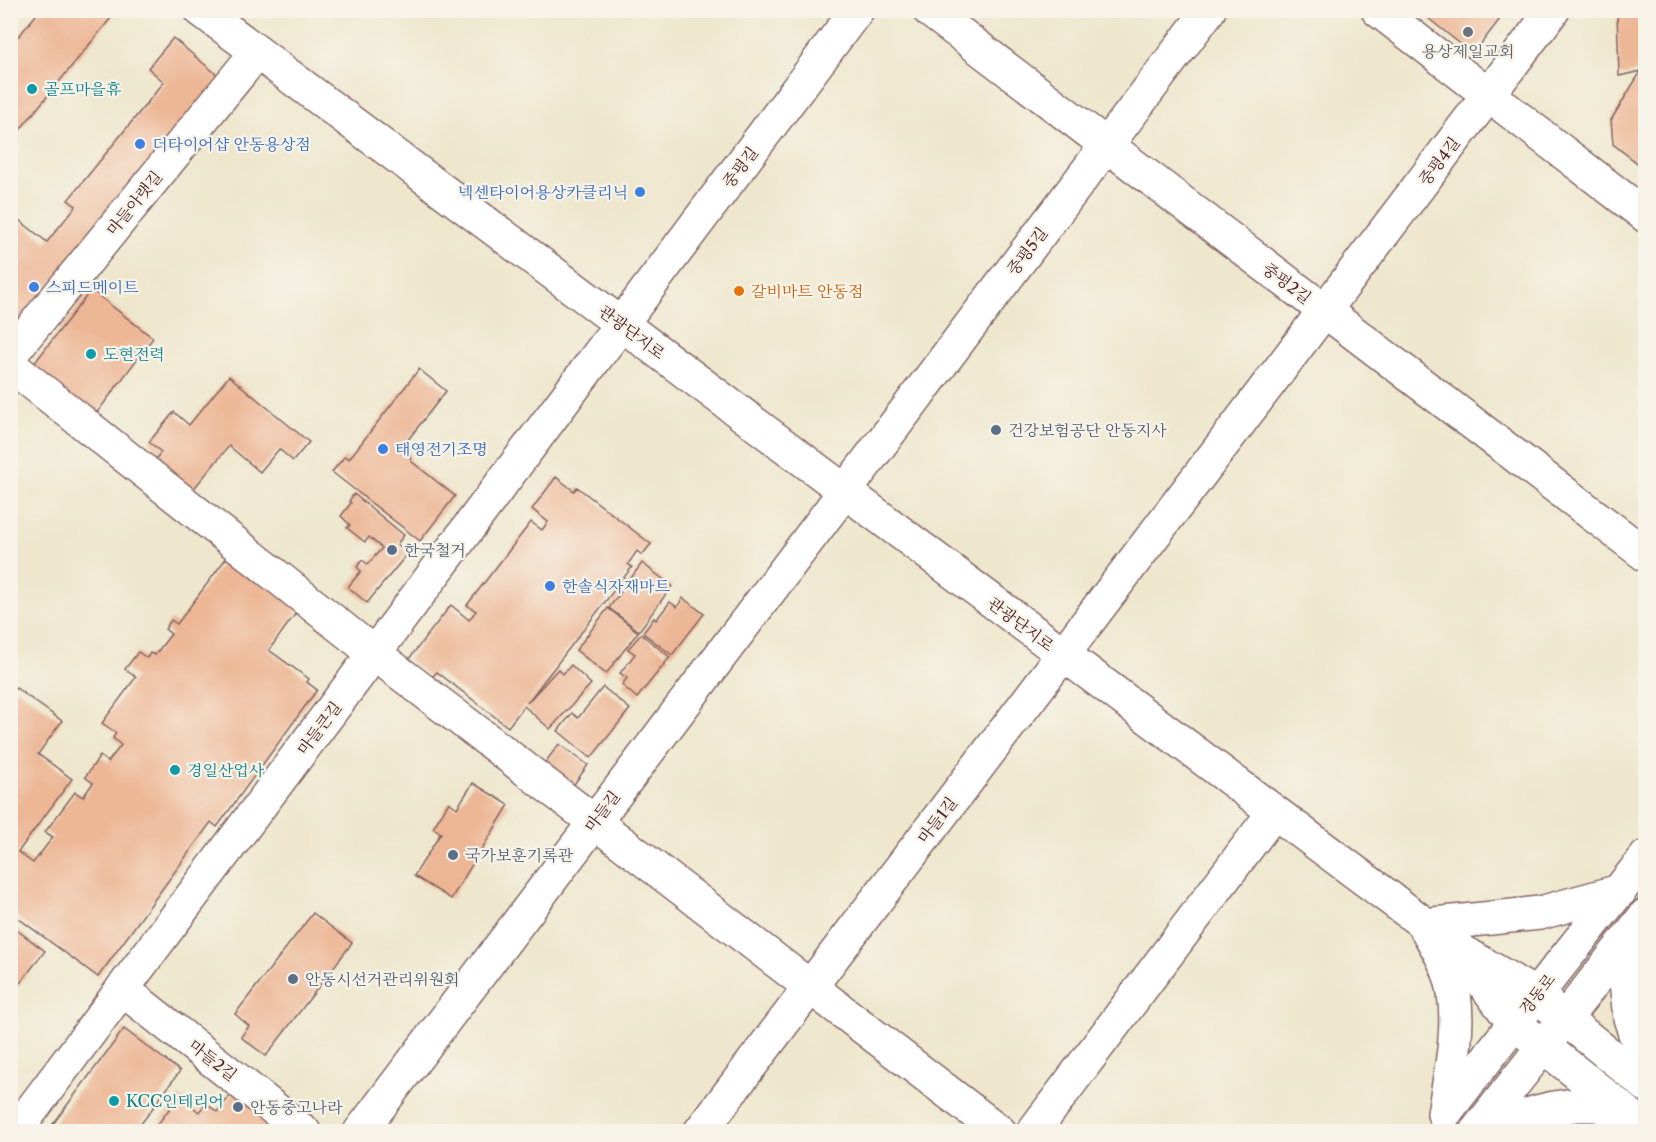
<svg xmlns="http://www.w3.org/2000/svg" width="1656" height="1142" viewBox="0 0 1656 1142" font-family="'Libre Caslon Text','Noto Serif KR',serif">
  <rect width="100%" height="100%" fill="#f7f3e8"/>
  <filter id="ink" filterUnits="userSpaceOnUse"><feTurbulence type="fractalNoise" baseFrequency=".0167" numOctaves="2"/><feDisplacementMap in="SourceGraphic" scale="12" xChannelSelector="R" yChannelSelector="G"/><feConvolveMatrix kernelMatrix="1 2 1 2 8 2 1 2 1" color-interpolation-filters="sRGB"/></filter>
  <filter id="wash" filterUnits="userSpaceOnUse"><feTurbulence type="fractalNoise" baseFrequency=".008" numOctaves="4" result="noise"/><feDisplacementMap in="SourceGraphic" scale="24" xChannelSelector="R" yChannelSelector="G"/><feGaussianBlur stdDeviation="1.35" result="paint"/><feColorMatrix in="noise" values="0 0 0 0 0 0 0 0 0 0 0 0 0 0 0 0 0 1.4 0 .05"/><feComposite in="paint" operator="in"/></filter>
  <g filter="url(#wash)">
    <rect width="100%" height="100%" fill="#eee7cd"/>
    <g id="blocks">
      <!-- building -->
      <g fill="#edb694">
        <path d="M40,10H112L115,13L10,142V30L19,36Z"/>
        <path d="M1418,10H1507L1473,54Z"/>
        <path d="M1617,10H1646V170L1613,144L1611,120L1641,71L1619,76Z"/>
        <path d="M173,38L227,83L10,331V213L47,242L76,206L68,200L164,82L148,68Z"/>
        <path d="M91,290L153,338L93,418L29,370Z"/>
        <path d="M419,369L446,391L407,441L411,461L455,496L420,541L332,472L345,456L349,459Z"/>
        <path d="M229,376L309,442L293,461L279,449L260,472L229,446L186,498L149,468L161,452L149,442L174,412L189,425Z"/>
        <path d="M556,477L574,491L577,487L651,544L642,555L637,551L628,564L632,567L527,703L558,669L563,674L571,665L591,684L550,729L524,706L508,727L437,672L431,678L408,660L451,605L469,620L476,611L467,605L531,522L542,530L548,522L532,509Z"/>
        <path d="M354,494L404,535L397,544L408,553L367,603L348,587L361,571L357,567L362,560L368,564L382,548L369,537L365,542L347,528L350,525L341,516L351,503L349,501Z"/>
        <path d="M230,553L304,602L269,650L309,679L307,682L317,690L217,827L211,822L98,977L10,912V695L16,688L62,721L38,754L72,779L18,852L33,863L53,837L45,832L75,792L83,797L93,783L85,777L100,756L108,762L121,745L113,738L116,733L102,723L136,677L125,669L138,652L147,658L150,653L155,655L171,634L165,629L171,620L177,624Z"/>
        <path d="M642,563L672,586L639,631L609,608Z"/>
        <path d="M683,598L704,614L672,655L643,633L654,618L656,620L670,602L677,607Z"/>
        <path d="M608,608L638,632L606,674L576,650Z"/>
        <path d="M641,634L670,657L637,698L622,685L627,678L620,673L635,654L628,649Z"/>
        <path d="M603,687L630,709L591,758L558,731L572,713L578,718Z"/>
        <path d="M559,744L588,765L572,787L543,765Z"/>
        <path d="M473,783L509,805L451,899L414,876L441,833L433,828L449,802L457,808Z"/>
        <path d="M313,913L352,943L266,1056L241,1037L249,1026L235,1014Z"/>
        <path d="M10,925L45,951L10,996Z"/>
        <path d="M124,1029L180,1071L135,1132H47Z"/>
        <path d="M234,1091L272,1121L264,1132H152L179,1096L199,1112L206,1103L217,1112Z"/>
      </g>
    </g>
  </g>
  <g filter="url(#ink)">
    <use href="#blocks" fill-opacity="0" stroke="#836564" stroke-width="1.5"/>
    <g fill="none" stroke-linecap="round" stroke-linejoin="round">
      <!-- minor casing -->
      <g stroke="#836564" stroke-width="36">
        <g id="minor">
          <path d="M201,10L1458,949L1536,995L1646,1085"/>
          <path d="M929,10L1646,555"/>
          <path d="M1378,10L1646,216"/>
          <path d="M10,355L257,52"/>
          <path d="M10,365L375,654L1000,1132"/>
          <path d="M1622,945L1630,1018L1646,1068"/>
          <path d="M1466,960L1514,1023L1646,1128"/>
          <path d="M122,989L304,1132"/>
          <path d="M1445,1113L1536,995L1646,857"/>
          <path d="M1444,1114C1450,1074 1460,1033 1454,993C1451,969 1436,945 1424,925L1540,913L1620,891"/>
          <path d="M15,1132L857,10"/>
          <path d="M360,1132L1209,10"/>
          <path d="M700,1132L1553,10"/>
          <path d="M1033,1132L1274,812"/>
          <path d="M1476,1132L1646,915"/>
          <path d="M1481,1132C1518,1118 1555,1102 1596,1105C1605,1106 1615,1111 1623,1114"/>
        </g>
      </g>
      <!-- minor -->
      <use href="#minor" stroke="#fff" stroke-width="33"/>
    </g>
  </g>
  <!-- markers -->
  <circle fill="#6b7280" stroke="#f7f3e8" stroke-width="2" cx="1468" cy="32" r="6"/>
  <g fill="#0f9aa8" stroke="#f7f3e8" stroke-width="2">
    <circle cx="32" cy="89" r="6"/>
    <circle cx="91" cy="354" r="6"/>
    <circle cx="175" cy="770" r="6"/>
    <circle cx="114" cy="1101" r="6"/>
  </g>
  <g fill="#3f7fe0" stroke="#f7f3e8" stroke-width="2">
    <circle cx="140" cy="144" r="6"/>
    <circle cx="640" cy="192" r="6"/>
    <circle cx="34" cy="287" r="6"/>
    <circle cx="383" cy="449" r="6"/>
    <circle cx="550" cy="586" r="6"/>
  </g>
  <circle fill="#e8710a" stroke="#f7f3e8" stroke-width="2" cx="739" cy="291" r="6"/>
  <g fill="#5c6f8a" stroke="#f7f3e8" stroke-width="2">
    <circle cx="996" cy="430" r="6"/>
    <circle cx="392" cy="550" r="6"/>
    <circle cx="453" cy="855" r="6"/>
    <circle cx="293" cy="979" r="6"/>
    <circle cx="238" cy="1107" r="6"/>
  </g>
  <g text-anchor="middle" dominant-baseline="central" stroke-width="4.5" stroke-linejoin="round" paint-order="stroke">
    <!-- worship labels -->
    <g font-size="16" fill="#5b616d" stroke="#f7f3e8">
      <text x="1468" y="51">용상제일교회</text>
    </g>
    <!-- culture labels -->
    <g font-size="16" fill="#0d838f" stroke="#f7f3e8" text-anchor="start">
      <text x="44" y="89">골프마을휴</text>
      <text x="103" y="354">도현전력</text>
      <text x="187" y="770">경일산업사</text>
      <text x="126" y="1101">KCC인테리어</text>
    </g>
    <!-- shop labels -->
    <g font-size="16" fill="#366cbe" stroke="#f7f3e8" text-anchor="start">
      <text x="152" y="144">더타이어샵 안동용상점</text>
      <text x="628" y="192" text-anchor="end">넥센타이어용상카클리닉</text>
      <text x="46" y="287">스피드메이트</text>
      <text x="395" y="449">태영전기조명</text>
      <text x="562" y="586">한솔식자재마트</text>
    </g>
    <!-- street labels -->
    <g font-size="16" fill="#4a1f2b" stroke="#f7f3e8">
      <text transform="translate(1439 161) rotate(-53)">중평4길</text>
      <text transform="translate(740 167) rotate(-53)">중평길</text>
      <text transform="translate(134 203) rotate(-51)">마들아랫길</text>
      <text transform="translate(1027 251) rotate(-53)">중평5길</text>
      <text transform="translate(1287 283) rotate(37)">중평2길</text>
      <text transform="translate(632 332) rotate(37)">관광단지로</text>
      <text transform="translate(1021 624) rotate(37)">관광단지로</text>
      <text transform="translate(319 728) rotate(-53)">마들큰길</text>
      <text transform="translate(602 811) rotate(-53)">마들길</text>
      <text transform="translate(937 820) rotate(-53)">마들1길</text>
      <text transform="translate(1537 994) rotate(-52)">경동로</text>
      <text transform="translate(213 1060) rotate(38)">마들2길</text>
    </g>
    <!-- food labels -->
    <g font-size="16" fill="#c56008" stroke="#f7f3e8" text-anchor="start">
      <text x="751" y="291">갈비마트 안동점</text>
    </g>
    <!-- service labels -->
    <g font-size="16" fill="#4e5e75" stroke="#f7f3e8" text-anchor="start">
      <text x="1008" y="430">건강보험공단 안동지사</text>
      <text x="404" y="550">한국철거</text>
      <text x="465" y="855">국가보훈기록관</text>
      <text x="305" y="979">안동시선거관리위원회</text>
      <text x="250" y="1107">안동중고나라</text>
    </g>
  </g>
  <!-- margin -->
  <rect width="1656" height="1142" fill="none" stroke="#f7f3e8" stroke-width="36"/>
</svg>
